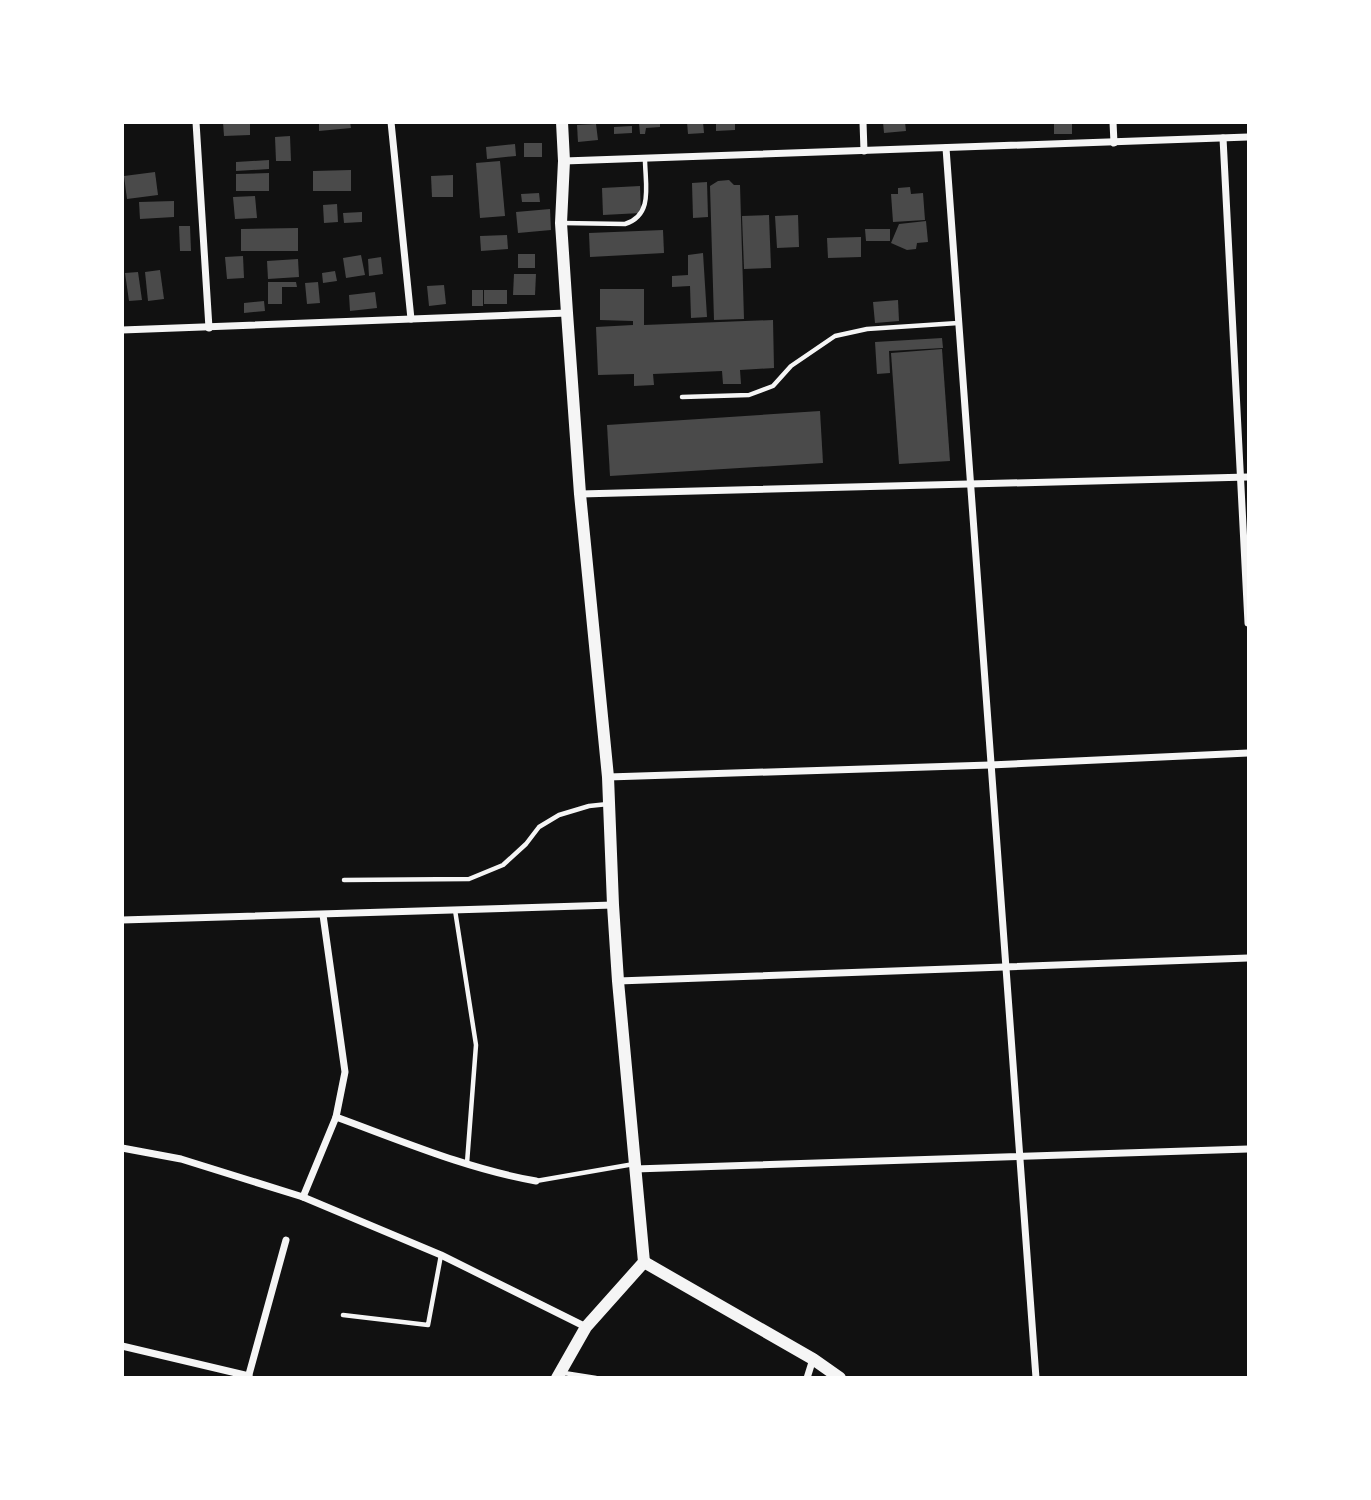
<svg xmlns="http://www.w3.org/2000/svg" width="1371" height="1500" viewBox="0 0 1371 1500" font-family="'Noto Sans',sans-serif">
  <rect width="100%" height="100%" fill="#111"/>
  <!-- building -->
  <g fill="#4a4a4a">
    <path d="M223,122H250V135L224,136Z"/>
    <path d="M319,122H350L351,128L319,131Z"/>
    <path d="M642,122H660V127L646,128L645,134H640L639,123Z"/>
    <path d="M687,122H703L704,133L688,134Z"/>
    <path d="M716,122H735V130L716,131Z"/>
    <path d="M883,122H905L906,131L884,133Z"/>
    <rect x="1054" y="122" width="18" height="12"/>
    <path d="M596,124L598,140L578,142L577,125Z"/>
    <path d="M632,126V133L614,134V127Z"/>
    <path d="M290,136L291,161H276L275,137Z"/>
    <rect x="524" y="143" width="18" height="14"/>
    <path d="M515,144L516,156L487,159L486,147Z"/>
    <path d="M269,160V169L236,171V162Z"/>
    <path d="M500,161L505,216L480,218L476,163Z"/>
    <path d="M351,170V191H313V171Z"/>
    <path d="M155,172L158,195L127,199L124,176Z"/>
    <path d="M269,173V191H236V174Z"/>
    <path d="M453,175V197H432L431,176Z"/>
    <path d="M729,180L734,185H740L744,319L714,320L710,186L718,181Z"/>
    <path d="M707,182L708,217L693,218L692,183Z"/>
    <path d="M640,186L641,213L603,215L602,188Z"/>
    <path d="M910,187L911,194L923,193L925,220L893,222L891,194H898V188Z"/>
    <path d="M539,193L540,202H522L521,194Z"/>
    <path d="M255,196L257,218L235,219L233,197Z"/>
    <path d="M174,201V217L140,219L139,202Z"/>
    <path d="M337,204L338,222L324,223L323,205Z"/>
    <path d="M550,209L551,230L518,233L516,212Z"/>
    <path d="M362,212V222L344,223L343,213Z"/>
    <path d="M769,215L771,268L744,269L742,216Z"/>
    <path d="M798,215L799,247L777,248L775,216Z"/>
    <path d="M926,221L928,242L917,243L916,249L907,250L891,243L899,224Z"/>
    <path d="M179,226H190L191,251H180Z"/>
    <path d="M298,228V251H241V229Z"/>
    <path d="M865,229H890V241H866Z"/>
    <path d="M663,230L664,253L590,257L589,233Z"/>
    <path d="M507,235L508,249L481,251L480,236Z"/>
    <path d="M861,237V257L828,258L827,238Z"/>
    <path d="M703,253L707,317L691,318L690,286L672,287V276L688,275V255Z"/>
    <rect x="518" y="254" width="17" height="14"/>
    <path d="M361,255L365,275L346,278L343,258Z"/>
    <path d="M243,256L244,278L227,279L225,257Z"/>
    <path d="M381,257L383,274L369,276L368,259Z"/>
    <path d="M298,259L299,277L268,279L267,261Z"/>
    <path d="M160,270L164,299L148,301L145,272Z"/>
    <path d="M335,271L337,281L323,283L322,273Z"/>
    <path d="M138,272L142,300L129,301L125,273Z"/>
    <path d="M514,274H536L535,295H513Z"/>
    <path d="M268,282H296L297,287H282V304H268Z"/>
    <path d="M318,282L320,303L307,304L305,283Z"/>
    <path d="M444,285L446,304L429,306L427,286Z"/>
    <path d="M600,289H644V325L773,320L774,368L740,370L741,384H723L722,371L653,374L654,385L634,386V374L598,375L596,327L633,325V321L600,320Z"/>
    <rect x="472" y="290" width="11" height="16"/>
    <rect x="484" y="290" width="23" height="14"/>
    <path d="M375,292L377,308L350,311L349,295Z"/>
    <path d="M898,300L899,321L875,323L873,302Z"/>
    <path d="M264,301L265,311L244,313V303Z"/>
    <path d="M942,338L943,348L889,351L890,373L877,374L875,342Z"/>
    <path d="M942,349L950,461L899,464L891,353Z"/>
    <path d="M820,411L823,463L610,476L607,425Z"/>
  </g>
  <g fill="none" stroke-linecap="round" stroke-linejoin="round">
    <!-- service -->
    <g stroke="#f5f5f5" stroke-width="4.5">
      <path d="M562,223L625,224C654,215 645,184 645,159"/>
      <path d="M682,397L749,395L773,386L791,366L835,336L867,329L958,323"/>
      <path d="M344,880L469,879L503,865L526,844L539,827L559,815L589,806L608,804"/>
      <path d="M455,910L476,1045L467,1163"/>
      <path d="M536,1181L634,1164"/>
      <path d="M343,1315L428,1325L441,1255"/>
      <path d="M564,1373L596,1378"/>
    </g>
    <!-- minor -->
    <g stroke="#f5f5f5" stroke-width="7">
      <path d="M196,122L209,328"/>
      <path d="M391,122L411,319"/>
      <path d="M863,122L864,151"/>
      <path d="M1113,122L1114,143"/>
      <path d="M1223,138L1248,623"/>
      <path d="M946,148L1036,1378"/>
      <path d="M564,161L1248,137"/>
      <path d="M122,330L567,313"/>
      <path d="M580,494L1248,477"/>
      <path d="M608,777L990,765L1248,753"/>
      <path d="M122,920L613,905"/>
      <path d="M618,981L1248,958"/>
      <path d="M336,1117C402,1141 467,1169 536,1181"/>
      <path d="M122,1148L181,1159L303,1197L441,1255L586,1327"/>
      <path d="M635,1169L1248,1149"/>
      <path d="M303,1197L336,1117L345,1072L323,915"/>
      <path d="M122,1346L249,1376"/>
      <path d="M248,1378L286,1240"/>
      <path d="M807,1378L813,1359"/>
    </g>
    <!-- tertiary -->
    <g stroke="#f5f5f5" stroke-width="12">
      <path d="M644,1262L813,1359L840,1378"/>
      <path d="M557,1378L586,1327L644,1262L618,981L613,905L608,777L580,494L567,313L561,223L564,161L562,122"/>
    </g>
  </g>
  <!-- border -->
  <rect width="1371" height="1500" fill="none" stroke="#ffffff" stroke-width="248"/>
</svg>
